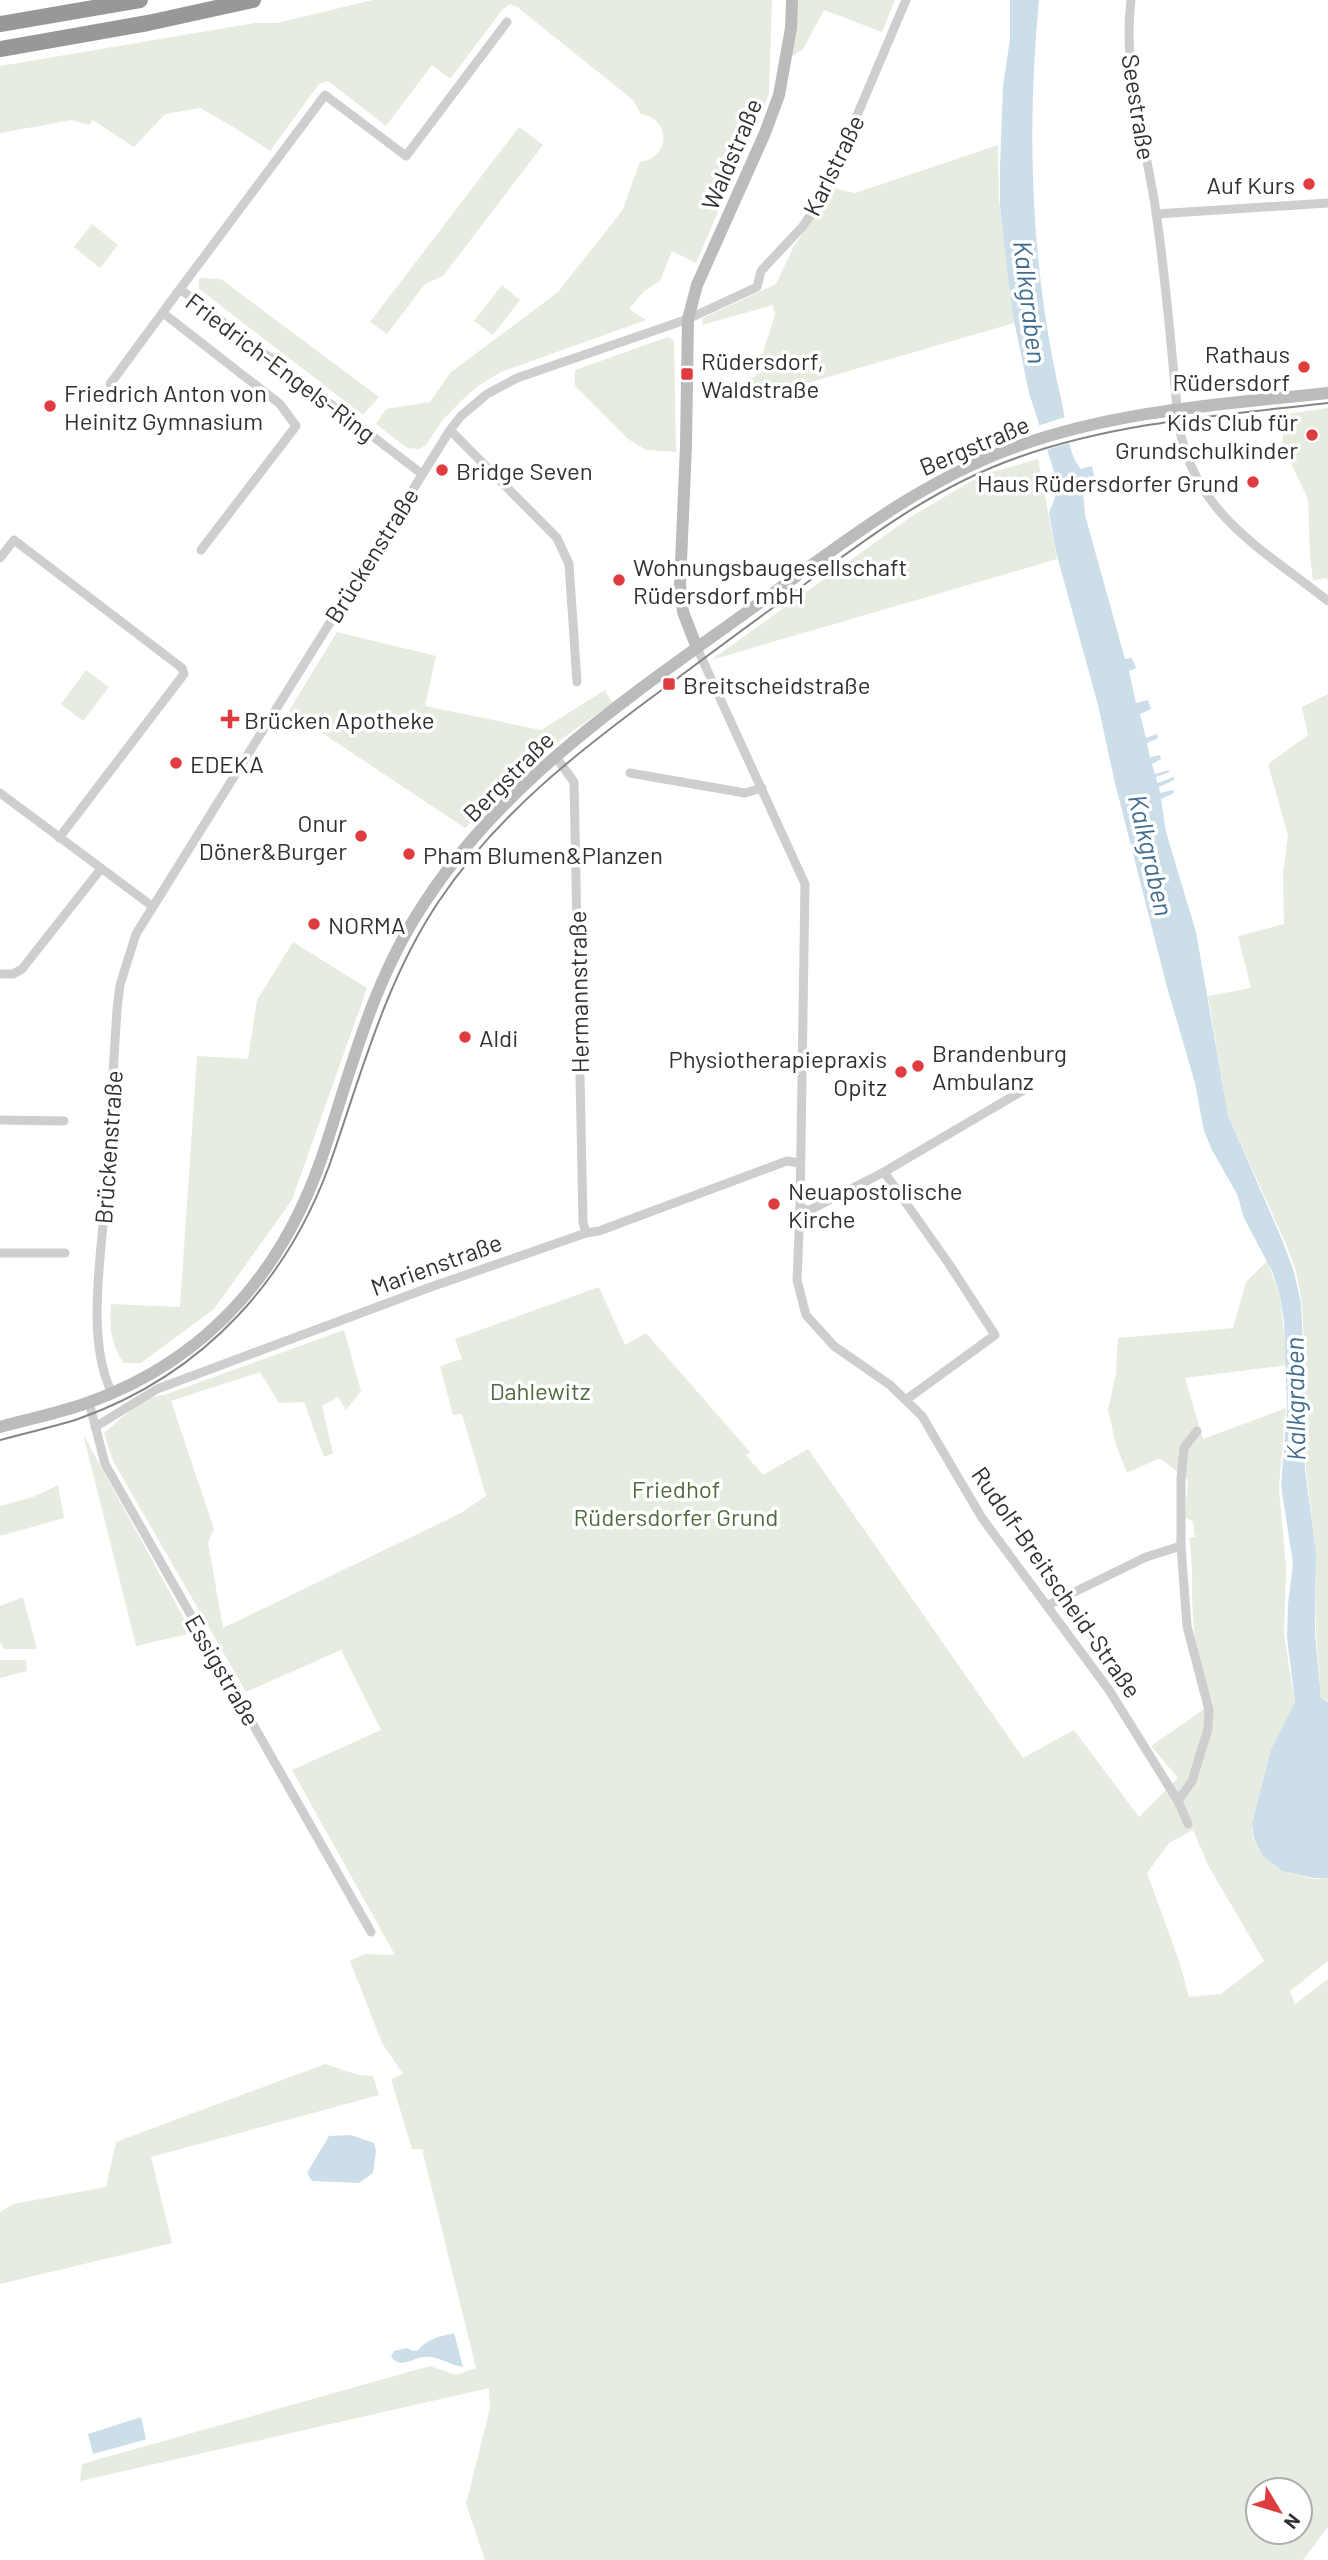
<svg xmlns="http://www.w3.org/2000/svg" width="1328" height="2560" viewBox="0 0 1328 2560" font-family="Barlow,sans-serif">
  <rect width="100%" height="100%" fill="#fff"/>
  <!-- green -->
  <g fill="#e6ede0" fill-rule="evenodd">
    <path d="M373,0H772L769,94L696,263L672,251L660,281L644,291L629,309L646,320L501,372L478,386L461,401L442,421L426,445L419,449L407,448L376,424L386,409L430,402L451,372L558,292L622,211L640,162C670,158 672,119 641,114L633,100L517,7L510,4L503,9L450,79L432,65L386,126L328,81L319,84L270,151L235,128L200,108L165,114L134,147L93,120L89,125L72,120L0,133V66L255,23H277Z"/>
    <path d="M797,0H895L882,32L824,10L803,49L791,57Z"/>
    <path d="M519,127L543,145L443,276L425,284L387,334L370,322Z"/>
    <path d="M998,145L999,200L1014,323L749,400L747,378L755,377L775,315L773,305L702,325L703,318L776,284L794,246L833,188L855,193Z"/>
    <path d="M92,224L118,245L100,268L74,247Z"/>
    <path d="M199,278L221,279L379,397L363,415L199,289Z"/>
    <path d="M502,285L520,300L493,335L474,321Z"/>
    <path d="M668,337L674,341L676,452L646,450L628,439L575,386V370Z"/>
    <path d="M1328,408V581L1326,578L1313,580L1310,556L1308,499L1282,445L1286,414Z"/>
    <path d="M1038,459L1057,559L711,660L912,516L982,475Z"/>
    <path d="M337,632L436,656L425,706L541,730L605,690L612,703L534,759L465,828L289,711Z"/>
    <path d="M86,670L109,687L83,721L61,704Z"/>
    <path d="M1328,694V1701L1321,1698L1316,1634V1552L1306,1469L1303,1430L1305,1365L1302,1303L1296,1271L1285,1242L1228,1115L1208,996L1251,988L1238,936L1284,924L1283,873L1288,836L1268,764L1308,735L1302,707Z"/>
    <path d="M293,942L367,988L292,1200L214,1309L141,1363H124C111,1346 109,1325 111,1304L180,1307L197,1056L248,1059L257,1000Z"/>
    <path d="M1267,1261L1280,1296L1287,1365L1185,1378L1203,1439L1286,1408L1279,1488L1286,1568L1284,1635L1295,1704L1271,1747L1252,1823L1253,1839L1262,1855L1282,1871L1313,1879L1328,1878V1961L1290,1991L1295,2004L1328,1979V2527L1303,2560H485L466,2504L490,2408L489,2388L80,2481L82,2464L430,2366L456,2375L476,2368L422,2149H412L391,2079L403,2074L382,2043L350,1961L365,1954L395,1955L292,1770L381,1730L341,1650L246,1692L113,1461L104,1433L144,1399L167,1394L344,1330L361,1391L346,1410L338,1397L322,1406L333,1453L324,1457L304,1402L279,1403L260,1372L171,1401L214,1529L208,1542L223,1628L461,1513L486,1496L462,1414L453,1415L440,1366L462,1359L455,1339L599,1287L625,1345L646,1333L750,1452L746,1455L763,1475L808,1449L1023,1758L1074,1730L1139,1817L1178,1778L1151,1746L1210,1705C1203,1677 1195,1649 1193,1619C1191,1592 1194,1565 1189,1538L1195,1537L1193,1522L1185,1517L1188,1480L1160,1458L1127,1473L1116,1445L1108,1410L1116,1373L1118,1338L1233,1328L1246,1282ZM1193,1830L1208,1865L1264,1961L1221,1994L1189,1997L1179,1961L1147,1873L1169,1843ZM1258,2490H1300V2532H1258Z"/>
    <path d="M83,1434L192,1633L136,1646Z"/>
    <path d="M58,1485L64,1518L0,1536V1506L33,1497Z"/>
    <path d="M23,1597L37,1649H4L0,1642V1606Z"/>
    <path d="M0,1660H26L27,1671L0,1678Z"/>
    <path d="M325,2064L359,2075L373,2076L379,2095L151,2157L172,2243L0,2284V2212L13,2204L106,2187L116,2142Z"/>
  </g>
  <!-- water -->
  <g fill="#cddeeb">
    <path d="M1010,0H1039C1026,135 1031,271 1062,403C1066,424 1067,452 1081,469L1092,466L1094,476L1082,479L1085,515L1125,659L1132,658L1136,668L1129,671L1136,703L1148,700L1151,709L1140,714L1146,738L1157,734L1158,738L1147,743L1150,757L1160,755L1161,759L1152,764L1155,774L1169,770V772L1156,777L1157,783L1174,777V780L1159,787L1160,793L1173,790L1174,793L1161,799L1166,832L1196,932L1228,1115L1283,1242L1294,1272L1301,1303L1304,1364L1303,1429L1305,1469L1316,1552L1315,1634L1321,1698L1328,1702V1878H1313L1282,1871L1262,1855L1254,1839L1252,1823L1271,1748L1295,1703L1287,1637L1288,1604L1293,1563L1281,1486L1287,1408L1284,1322L1280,1296L1272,1271L1244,1218L1237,1194L1212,1150L1204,1131L1195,1083L1167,987L1115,783L1098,705L1056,552L1049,513L1059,487L1029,393L1013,316L1005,253L1000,207V167L1003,86L1010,39Z"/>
    <path d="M351,2135L374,2143L376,2151L373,2173L359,2183L312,2181L307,2173L329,2136Z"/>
    <path d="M454,2333L463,2367C450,2365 436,2355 423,2357C410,2359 402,2369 391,2357L394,2351L407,2348L413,2351L418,2350C427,2339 440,2336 454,2333Z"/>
    <path d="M141,2417L146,2439L144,2440L93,2454L88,2434Z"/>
  </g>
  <!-- pier -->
  <path fill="#fff" d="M1068,416L1073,442L1043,451L1035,427Z"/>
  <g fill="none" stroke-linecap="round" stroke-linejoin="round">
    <!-- street -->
    <g stroke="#cecece" stroke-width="9">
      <path d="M1131,0C1122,71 1146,142 1156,212C1166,281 1172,351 1178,420C1192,513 1261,548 1328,601"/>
      <path d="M1156,214L1328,203"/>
      <path d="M163,313L280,404L296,426L201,550"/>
      <path d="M110,384L180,289"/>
      <path d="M450,430L557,538L569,564L577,682"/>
      <path d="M422,474L180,289L325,95L406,156L507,22"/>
      <path d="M0,558L14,540L182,668L184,674L59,838"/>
      <path d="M697,648L805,884L800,1209L797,1280L806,1315L834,1346L890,1385L922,1416L982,1518L1109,1690L1178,1801L1188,1824"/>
      <path d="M555,756L574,782L583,1222L586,1233"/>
      <path d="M630,773L745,793L762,788"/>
      <path d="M0,793L152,906"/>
      <path d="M0,974H13L22,969L100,870"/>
      <path d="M0,1120L64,1121"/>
      <path d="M884,1172L949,1264L995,1335L907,1399"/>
      <path d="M800,1209L810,1210L884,1172L1027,1088"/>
      <path d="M0,1253H65"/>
      <path d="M112,1393C86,1342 101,1258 105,1202C109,1138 113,1074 117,1009L120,985L136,934L450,430L461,416L487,394L517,378L688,319L757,287L761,271L803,226L822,198L906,0"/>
      <path d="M89,1402L105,1464L371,1932"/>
      <path d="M95,1427L157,1389L428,1288L586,1233L599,1231L787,1161L799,1163"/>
      <path d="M1048,1605L1146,1557L1181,1546"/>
      <path d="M1178,1801L1192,1781L1208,1729L1209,1710L1187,1626L1181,1546V1479L1184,1448L1197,1431"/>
    </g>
    <!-- secondary -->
    <g stroke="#bbb" stroke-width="12">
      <path d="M697,648L683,612L680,585L686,446L688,319L697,285L765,133L779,95L791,28L792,0"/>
      <path d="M0,1427C29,1419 59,1413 87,1403C211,1359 288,1266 327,1142C354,1058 375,977 425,902C508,775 638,691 758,604C839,546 916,484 1010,449C1111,411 1222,404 1328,393"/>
    </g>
    <!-- highway -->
    <g stroke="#989898" stroke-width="16">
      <path d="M0,24L140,0"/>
      <path d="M0,49L148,23L253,0"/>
    </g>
    <!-- tram -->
    <path stroke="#868686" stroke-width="2" d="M0,1440C26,1433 53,1427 78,1419C206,1374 293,1276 335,1149C364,1064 388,977 439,901C497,815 576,753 659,692C695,665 731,638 767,612C848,553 924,490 1019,457C1118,422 1224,415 1328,403"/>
  </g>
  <!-- markers -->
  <g fill="#de3c3e" stroke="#fff" stroke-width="2.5">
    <circle cx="1309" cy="184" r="7"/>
    <circle cx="1304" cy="367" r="7"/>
    <rect x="680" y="367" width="14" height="14" rx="3.5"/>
    <circle cx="50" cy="406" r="7"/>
    <circle cx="1312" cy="435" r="7"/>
    <circle cx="442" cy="470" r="7"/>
    <circle cx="1253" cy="482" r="7"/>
    <circle cx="619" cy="580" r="7"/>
    <rect x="662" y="677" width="14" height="14" rx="3.5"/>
    <path d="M226.5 708.5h7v7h7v7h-7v7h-7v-7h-7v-7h7z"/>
    <circle cx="176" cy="763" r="7"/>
    <circle cx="361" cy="836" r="7"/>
    <circle cx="409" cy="854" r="7"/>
    <circle cx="314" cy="924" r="7"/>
    <circle cx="465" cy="1037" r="7"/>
    <circle cx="918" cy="1066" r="7"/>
    <circle cx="901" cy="1072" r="7"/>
    <circle cx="774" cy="1204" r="7"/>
  </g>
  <g text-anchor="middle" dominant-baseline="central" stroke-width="7" stroke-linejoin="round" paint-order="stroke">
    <!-- street labels -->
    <g font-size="24" fill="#313131" stroke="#fff">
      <text transform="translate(1139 107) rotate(81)">Seestraße</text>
      <text transform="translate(731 154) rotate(-67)">Waldstraße</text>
      <text transform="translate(833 165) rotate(-64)">Karlstraße</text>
      <text transform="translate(281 367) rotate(37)">Friedrich-Engels-Ring</text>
      <text transform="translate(974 445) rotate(-23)">Bergstraße</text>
      <text transform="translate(371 555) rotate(-58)">Brückenstraße</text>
      <text transform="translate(508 776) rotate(-45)">Bergstraße</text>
      <text transform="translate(578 992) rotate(-91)">Hermannstraße</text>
      <text transform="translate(108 1147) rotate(-86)">Brückenstraße</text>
      <text transform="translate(436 1264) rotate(-20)">Marienstraße</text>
      <text transform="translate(1057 1582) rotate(55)">Rudolf-Breitscheid-Straße</text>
      <text transform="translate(223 1670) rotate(60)">Essigstraße</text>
    </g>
    <!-- poi labels -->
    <g font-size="24" fill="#313131" stroke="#fff" text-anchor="start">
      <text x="1295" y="184" text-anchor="end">Auf Kurs</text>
      <text x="1290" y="353" text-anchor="end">Rathaus<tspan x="1290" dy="28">Rüdersdorf</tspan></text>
      <text x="701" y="360">Rüdersdorf,<tspan x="701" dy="28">Waldstraße</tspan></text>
      <text x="64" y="392">Friedrich Anton von<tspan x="64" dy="28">Heinitz Gymnasium</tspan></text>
      <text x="1298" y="421" text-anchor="end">Kids Club für<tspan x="1298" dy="28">Grundschulkinder</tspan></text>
      <text x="456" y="470">Bridge Seven</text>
      <text x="1239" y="482" text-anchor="end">Haus Rüdersdorfer Grund</text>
      <text x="633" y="566">Wohnungsbaugesellschaft<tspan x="633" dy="28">Rüdersdorf mbH</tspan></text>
      <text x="683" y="684">Breitscheidstraße</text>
      <text x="244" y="719">Brücken Apotheke</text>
      <text x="190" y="763">EDEKA</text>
      <text x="347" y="822" text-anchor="end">Onur<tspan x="347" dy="28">Döner&amp;Burger</tspan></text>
      <text x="423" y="854">Pham Blumen&amp;Planzen</text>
      <text x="328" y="924">NORMA</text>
      <text x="479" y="1037">Aldi</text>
      <text x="932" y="1052">Brandenburg<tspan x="932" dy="28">Ambulanz</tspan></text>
      <text x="887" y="1058" text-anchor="end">Physiotherapiepraxis<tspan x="887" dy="28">Opitz</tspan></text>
      <text x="788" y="1190">Neuapostolische<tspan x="788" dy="28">Kirche</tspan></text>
    </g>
    <!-- park labels -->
    <g font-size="24" fill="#516b3f" stroke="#fff">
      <text x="540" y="1390">Dahlewitz</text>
      <text x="676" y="1488">Friedhof<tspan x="676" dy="28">Rüdersdorfer Grund</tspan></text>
    </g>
    <!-- water labels -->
    <g font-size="26" font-style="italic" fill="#416d90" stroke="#fff">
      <text transform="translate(1031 302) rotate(83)">Kalkgraben</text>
      <text transform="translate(1152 855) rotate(77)">Kalkgraben</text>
      <text transform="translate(1294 1399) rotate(-91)">Kalkgraben</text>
    </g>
  </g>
  <!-- north arrow -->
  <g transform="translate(1279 2511) rotate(128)"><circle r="33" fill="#ffffff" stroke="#adadad" stroke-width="2"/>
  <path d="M0-5L12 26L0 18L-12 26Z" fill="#de3c3e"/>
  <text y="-10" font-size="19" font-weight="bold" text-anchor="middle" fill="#313131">N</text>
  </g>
</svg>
